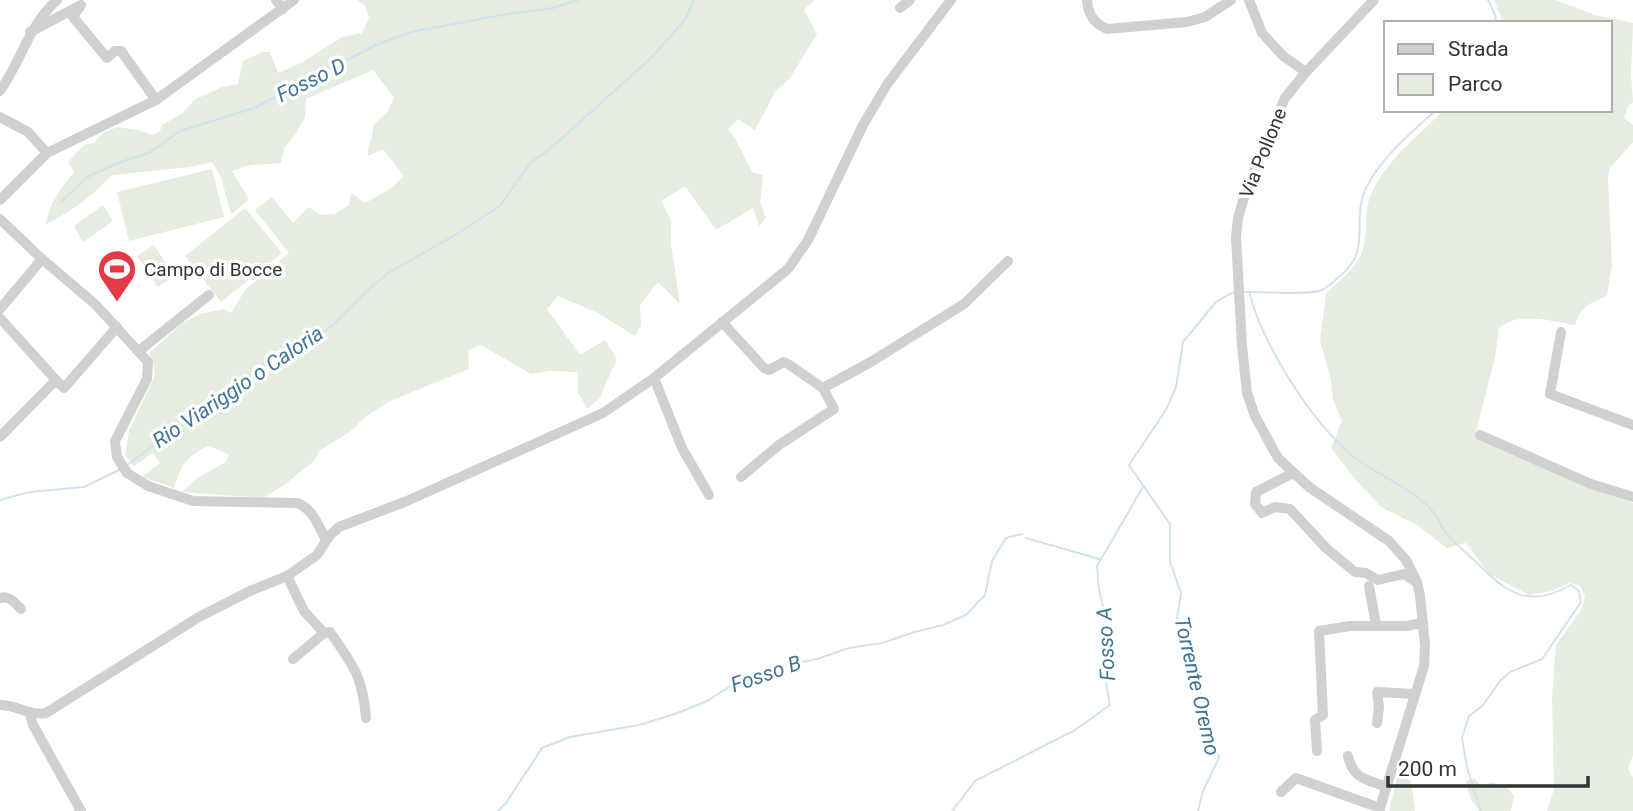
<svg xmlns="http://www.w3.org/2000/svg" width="1633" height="811" viewBox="0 0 1633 811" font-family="Roboto,sans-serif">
  <rect width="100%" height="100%" fill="#fff"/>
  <!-- green -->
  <g fill="#e6ecdf">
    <path d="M357,0H814L804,10L817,34L790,78L775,92L755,130L738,119L728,129L736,140L752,172L763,175L760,202L766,218L759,226L753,208L716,230L685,186L661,201L671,220V244L680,304L658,282L640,305L641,325L635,336L598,313L558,296L547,309L580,355L605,340L617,359L599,399L587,409L578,392V372L549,371L531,374L481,345L468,350L469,369L390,401L365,417L350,432L320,450L313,462L284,485L263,498L182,492L197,478L226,462L229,454L209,446C186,456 181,465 174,488L142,477L160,463L153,453L134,466L125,455L129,431L155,375L153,361L149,353L183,323L200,314L223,309L231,313L245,290L289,253L255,210L272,197L293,223L309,207L320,215L335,214L349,205L351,193L365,203L390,189L404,176L383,149L368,156C367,144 374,138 373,125L387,112L394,98L373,70L306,99L305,117L295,135L284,148L281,163L250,165L232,171L249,199L231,215L221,177L212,162L190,167L112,175C92,196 73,211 46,224C49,203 61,188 74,172L68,162L84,145L94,143L103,133L117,127L138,130L153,135L160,131L162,125L183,113L194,100L222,87L238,84L243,61L262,52H270L278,73L303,62L342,37L362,33L369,18L365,5Z"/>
    <path d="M1494,0H1555L1595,15L1633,23L1631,75L1633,102L1628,106L1624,118L1633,125V142L1609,169L1608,177L1612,265L1607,296C1591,302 1580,308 1575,325C1551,321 1520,311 1499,328L1495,358L1475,435L1593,489L1633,503V755L1628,769L1633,777V811H1547L1554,789L1552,698L1556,645L1582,609L1585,596L1579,585L1570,583L1552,591L1529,595L1489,574L1466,543L1447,548L1417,525L1381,507L1356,480L1331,448L1342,421L1333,400L1331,380L1320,341L1326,294C1339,279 1357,270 1363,249C1369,227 1362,207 1375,186C1393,154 1419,135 1444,110H1610V23H1501L1502,19Z"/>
    <path d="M212,169L224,217L129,241L117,192Z"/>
    <path d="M103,205L113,221L83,242L74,226Z"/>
    <path d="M245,208L282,253L221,302L185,256Z"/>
    <path d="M154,245L174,276L158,287L137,256Z"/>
    <path d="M1397,778L1411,780L1415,811H1389Z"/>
    <path d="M1474,778L1482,787L1491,782L1505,786L1514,795L1511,811H1480L1471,800L1466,781Z"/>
  </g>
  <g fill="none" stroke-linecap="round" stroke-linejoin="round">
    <!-- stream -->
    <g stroke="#cfe2ee" stroke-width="2">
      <path d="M1488,0L1496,17L1494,23"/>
      <path d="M62,201L87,177L123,161L149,153L180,131L254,108L376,45L411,32L507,14L553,8L578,0"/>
      <path d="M1242,292C1260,291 1309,296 1322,290C1328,287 1333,282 1339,277C1373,250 1351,222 1365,190C1380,158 1411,133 1436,110"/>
      <path d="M1249,292C1263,345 1311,422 1354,457C1379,476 1413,488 1433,512C1438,517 1440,524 1444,530C1452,541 1464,551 1474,560C1506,592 1527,610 1571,585L1579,591L1581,602L1542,659L1510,672L1500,681L1483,705L1469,716L1462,738L1467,768L1481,811"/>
      <path d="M127,465L264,365L311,342L335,323L371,287L390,272L457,234L500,206L530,163L551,148L651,58L685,20L694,0"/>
      <path d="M0,500L29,492L84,487L119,470"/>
      <path d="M1026,538L1099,559"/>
      <path d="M498,811L506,803L542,748L570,737L639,725L675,714L707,701L737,682L778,667L817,659L849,648L882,643L915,632L943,625L966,615L985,595L992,561L1006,538L1022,534"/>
      <path d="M952,811L975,781L1075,730L1110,705L1103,666L1109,629L1099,590L1097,566L1143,487"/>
      <path d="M1198,811L1203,791L1219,758L1207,712L1177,619L1181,593L1170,562V524L1129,465L1166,410L1176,387L1183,342L1216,302L1231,293L1236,292"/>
    </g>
    <!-- minor -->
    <g stroke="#d0d0d0" stroke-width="10">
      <path d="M276,0L283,9"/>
      <path d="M1087,0C1088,15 1094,23 1107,29L1187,22L1205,17L1231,0"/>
      <path d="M1249,0L1262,33L1283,56L1306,72"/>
      <path d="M1374,0L1306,72L1285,98L1247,188L1238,218L1236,237L1242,346L1247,393L1255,416L1278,458L1309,487L1389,541L1406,560L1417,582L1420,595L1425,645L1424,666L1379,811"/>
      <path d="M900,8L910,0"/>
      <path d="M30,32L81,5L73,17L107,58L115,51H121L156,100"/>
      <path d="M0,91C21,61 29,25 57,0"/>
      <path d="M0,117L28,132L47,153"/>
      <path d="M0,200L47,153L156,100L294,0"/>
      <path d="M0,219L42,259L95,304L148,362L147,379L115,441L117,457L127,473L148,486L193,501L297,503C313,509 318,525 326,540"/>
      <path d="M0,309L42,259"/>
      <path d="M0,318L56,380"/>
      <path d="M722,322L764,368L769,370L784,362L788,364L823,388L869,363L964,304L1008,261"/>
      <path d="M1561,332L1550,394L1633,425"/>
      <path d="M140,350L209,295"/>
      <path d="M654,378L682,448L709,495"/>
      <path d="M1480,435L1591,484L1633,497"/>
      <path d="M0,437L56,380L64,388L117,327"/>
      <path d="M1293,473L1256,492L1255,504L1262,513L1275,507L1290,509L1326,548L1355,572L1366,573L1378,580L1404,574L1416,582"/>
      <path d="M741,477L779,445L834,409L823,388"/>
      <path d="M287,576L304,611L324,633"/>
      <path d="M1369,586L1376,625"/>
      <path d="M0,598C9,595 15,603 21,609"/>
      <path d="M293,659L324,633L330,632C353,665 363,677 366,718"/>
      <path d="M0,705C17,705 29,716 46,713L199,617L250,591L287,576L317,555L330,535L339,527L407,501L603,413L654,378L788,269L808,240L863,125L888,83L951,0"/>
      <path d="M30,714L33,725L81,811"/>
      <path d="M1377,723L1379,707L1377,692L1415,694"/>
      <path d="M1317,751L1315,720L1323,715L1319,631L1350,626H1406L1423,623"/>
      <path d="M1348,756C1353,779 1366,779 1386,787"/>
      <path d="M1281,792L1296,778L1380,808"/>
    </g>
  </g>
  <!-- icons -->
  <defs>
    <g id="stadium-pin" transform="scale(2.0125)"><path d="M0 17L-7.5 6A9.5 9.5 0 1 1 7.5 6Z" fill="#e63946" stroke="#fff"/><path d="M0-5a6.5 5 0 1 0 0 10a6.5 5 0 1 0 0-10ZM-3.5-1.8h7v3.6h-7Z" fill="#fff"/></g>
  </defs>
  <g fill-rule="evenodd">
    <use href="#stadium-pin" x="117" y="269"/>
  </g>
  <g text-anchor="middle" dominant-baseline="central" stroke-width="7" stroke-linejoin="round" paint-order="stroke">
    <!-- street labels -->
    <g font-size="19" fill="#333" stroke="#fff">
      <text transform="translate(1263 153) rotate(-68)">Via Pollone</text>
    </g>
    <!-- poi labels -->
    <g font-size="19" fill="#333" stroke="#fff" text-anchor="start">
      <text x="144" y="269">Campo di Bocce</text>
    </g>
    <!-- water labels -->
    <g font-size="21" font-style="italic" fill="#3f7597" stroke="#fff">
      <text transform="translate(311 80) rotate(-26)">Fosso D</text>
      <text transform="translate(238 387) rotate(-34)">Rio Viariggio o Caloria</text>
      <text transform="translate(1106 644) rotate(-93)">Fosso A</text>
      <text transform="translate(766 674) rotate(-19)">Fosso B</text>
      <text transform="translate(1197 686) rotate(77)">Torrente Oremo</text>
    </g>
  </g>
  <!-- legend -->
  <rect x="1384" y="21" width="228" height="91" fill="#ffffff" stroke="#adadad" stroke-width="2"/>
  <rect x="1398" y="44" width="35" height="10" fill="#d0d0d0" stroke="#adadad" stroke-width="2"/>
  <text x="1448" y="56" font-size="21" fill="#333333">Strada</text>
  <rect x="1398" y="74" width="35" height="21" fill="#e6ecdf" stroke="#adadad" stroke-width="2"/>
  <text x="1448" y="91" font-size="21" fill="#333333">Parco</text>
  <!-- scale -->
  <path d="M1388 776v10h200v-10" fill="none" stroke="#333333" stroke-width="3.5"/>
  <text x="1398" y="776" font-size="21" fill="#333333" stroke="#ffffff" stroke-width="5" paint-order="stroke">200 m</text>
</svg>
